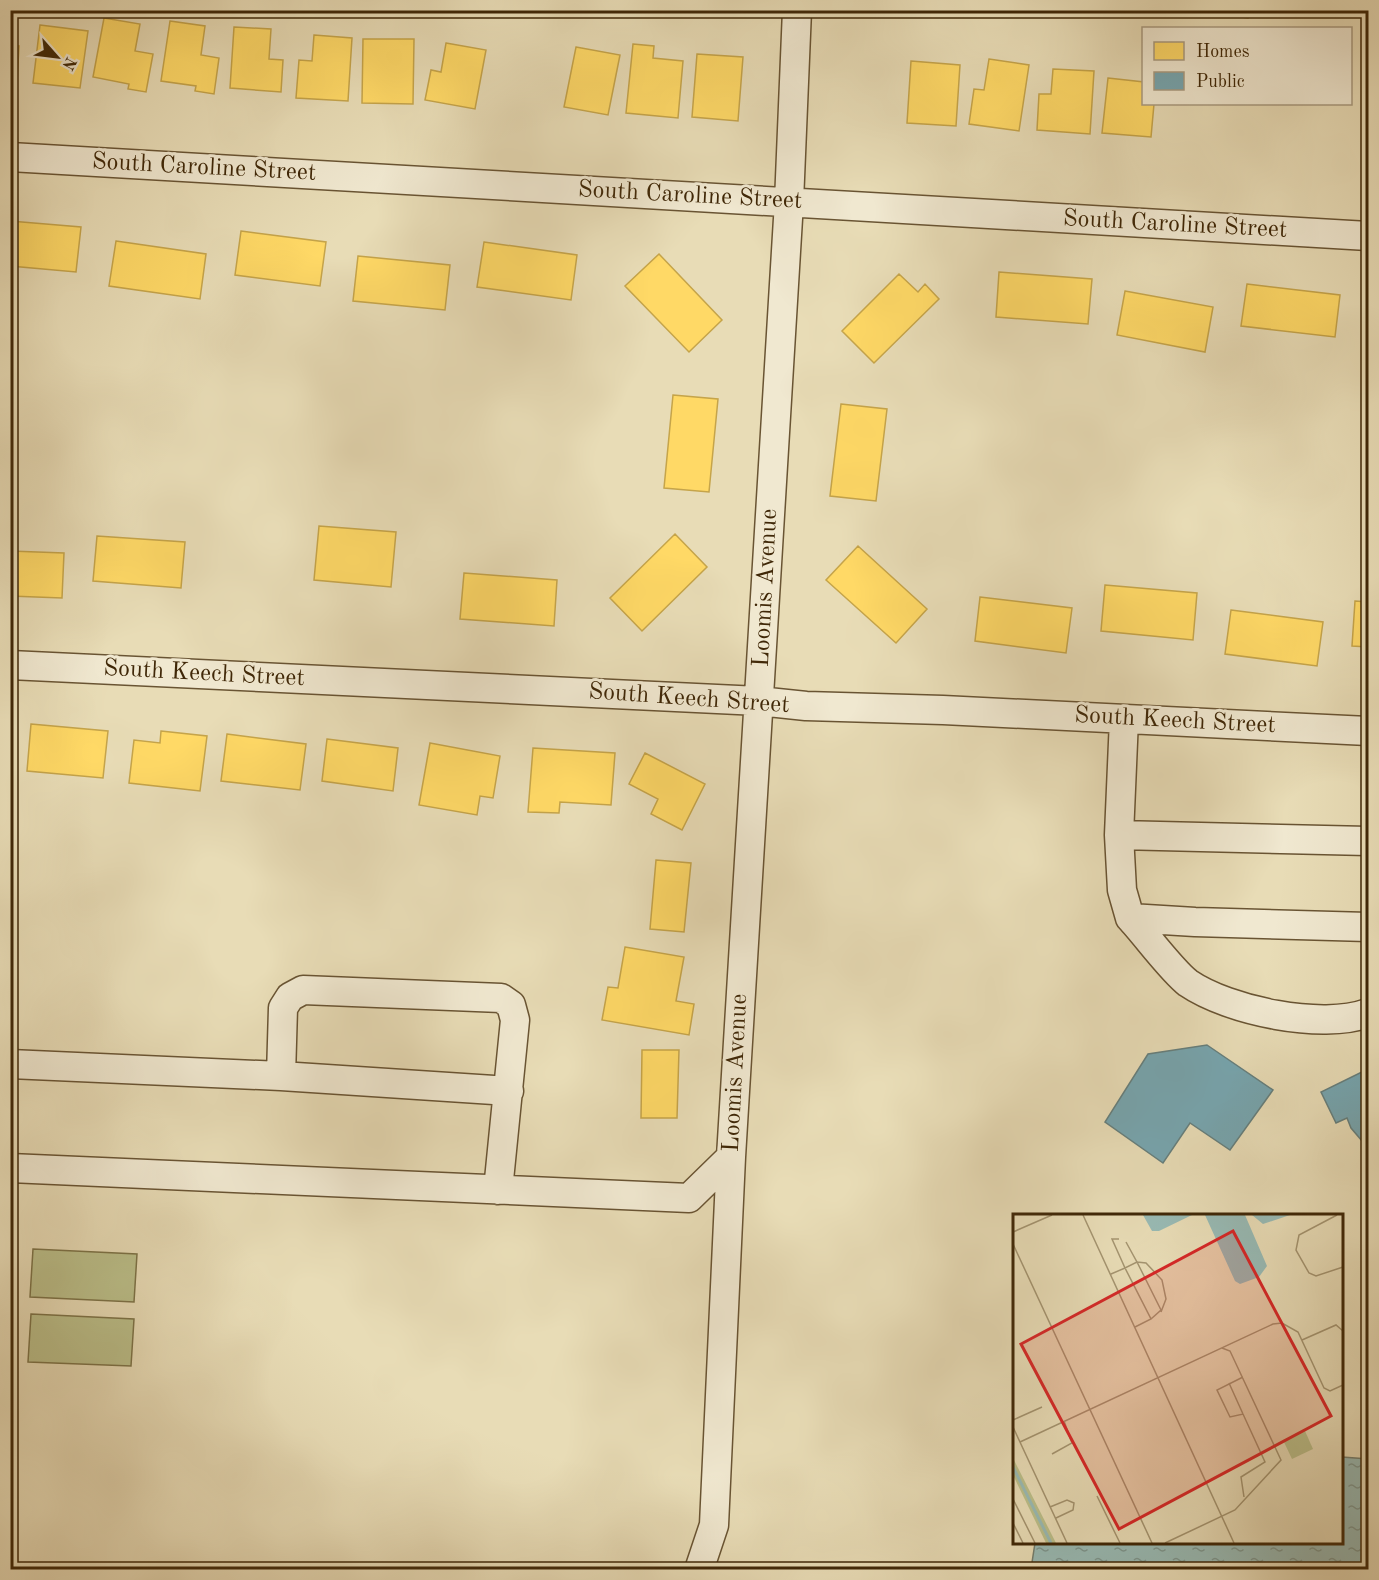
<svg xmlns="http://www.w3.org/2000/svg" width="1379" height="1580" font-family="'Old Standard TT',serif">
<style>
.pitch{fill:#bbbf8a;stroke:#7d7348;stroke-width:1.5}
.water{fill:url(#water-ripples);stroke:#747f6f;stroke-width:1.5}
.homes{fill:#ffd966;stroke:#c5a44a;stroke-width:1.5}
.public{fill:#76a5af;stroke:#667f7d;stroke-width:1.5}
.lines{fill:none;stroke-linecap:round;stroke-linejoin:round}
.minor-casing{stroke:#695433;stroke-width:31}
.minor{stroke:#f0e8d0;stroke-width:28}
.labels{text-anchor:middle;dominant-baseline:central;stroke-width:6;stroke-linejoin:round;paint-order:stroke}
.street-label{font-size:24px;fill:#3f2707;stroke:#f0e8d0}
.inset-river{fill:none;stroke:#98bab4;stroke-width:3}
.inset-road{fill:none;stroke:#a49470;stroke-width:1.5}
.view{fill:#d62828;fill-opacity:0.15;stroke:#d62828;stroke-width:3}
.inset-edge{fill:none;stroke:#3f2707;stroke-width:3}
</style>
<defs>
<pattern id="water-ripples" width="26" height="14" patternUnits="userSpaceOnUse" patternTransform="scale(1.5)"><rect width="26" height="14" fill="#98bab4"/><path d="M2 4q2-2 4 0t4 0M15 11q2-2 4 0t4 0" fill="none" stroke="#7d9790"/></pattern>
</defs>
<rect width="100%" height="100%" fill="#e8dcb6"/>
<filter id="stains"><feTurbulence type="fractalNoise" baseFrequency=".00333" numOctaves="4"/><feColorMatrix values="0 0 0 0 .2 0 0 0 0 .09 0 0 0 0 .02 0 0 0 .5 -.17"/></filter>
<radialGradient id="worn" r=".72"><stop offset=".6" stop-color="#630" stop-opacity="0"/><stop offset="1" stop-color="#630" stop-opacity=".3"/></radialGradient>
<path class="pitch" d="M33,1249L137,1254L134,1302L30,1297Z
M31,1314L134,1319L131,1366L28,1362Z"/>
<path class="water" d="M1342,1457L1368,1459V1569H1031L1035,1543L1342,1542Z"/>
<path class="homes" d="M934,10H998L997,15Z
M1183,10H1249L1248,18Z
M104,18L140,24L135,51L153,54L146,92L128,89L129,84L93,77Z
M170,21L205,26L201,55L219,58L214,94L195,91L196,86L161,81Z
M40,25L88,31L80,88L33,83Z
M234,27L271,29L269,59L283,60L281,92L230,88Z
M314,35L352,38L348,101L296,98L299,60L312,61Z
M363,39H414L413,104L362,103Z
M446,43L486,50L475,109L425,100L431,70L441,72Z
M633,44L654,46L653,58L683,61L678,118L626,113Z
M10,45L19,46L17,82L10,81Z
M576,47L620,55L608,115L564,107Z
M697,54L743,57L738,121L692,117Z
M989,59L1029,65L1019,131L969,124L974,89L984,90Z
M911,61L960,65L956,126L907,123Z
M1053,69L1094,71L1090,134L1037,130L1039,94H1051Z
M1108,78L1144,82V104H1154L1151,137L1102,133Z
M10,221L81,227L76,272L10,266Z
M241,231L326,242L320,286L235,275Z
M116,241L206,254L200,299L109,286Z
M484,242L577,255L571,300L477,287Z
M659,254L722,320L689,352L625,286Z
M358,256L450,265L445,310L353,301Z
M999,272L1092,279L1088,324L996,317Z
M899,274L918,292L925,284L939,299L874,363L842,331Z
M1247,284L1340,295L1335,337L1241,326Z
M1125,291L1213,307L1205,352L1117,335Z
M673,395L718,399L709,492L664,488Z
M841,404L887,409L876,501L830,496Z
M319,526L396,532L391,587L314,580Z
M675,534L707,567L642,631L610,598Z
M97,536L185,542L181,588L93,581Z
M858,546L927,609L896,643L826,580Z
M10,551L64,553L62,598L10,596Z
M464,573L557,580L554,626L460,619Z
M1105,585L1197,593L1193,640L1101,631Z
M980,597L1072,608L1066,653L975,641Z
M1355,601L1368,602V647L1352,646Z
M1231,610L1323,622L1317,666L1225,654Z
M31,724L108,731L103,778L27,771Z
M161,731L207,736L200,791L129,783L134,740L160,743Z
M227,734L306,744L300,790L221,781Z
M327,739L398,748L393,791L322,781Z
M430,743L500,756L493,798L480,796L477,815L419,805Z
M533,748L615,753L611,805L560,802L559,813L528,812Z
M645,753L705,784L682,830L651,814L658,799L629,784Z
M656,860L691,863L684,932L650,929Z
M625,947L684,957L676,1001L694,1004L689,1035L602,1020L608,987L618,988Z
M642,1050H679L677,1118H641Z"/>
<path class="public" d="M1207,1045L1273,1090L1230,1150L1190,1123L1163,1163L1105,1122L1148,1054Z
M1368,1069V1148L1351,1128L1347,1118L1336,1123L1321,1092Z"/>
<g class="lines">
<g class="minor-casing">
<path id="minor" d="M10,157L1368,236
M10,665L759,701L806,706L943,710L1368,731
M1124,719L1119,835L1368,841
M1119,835L1122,890L1130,918L1195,922L1368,927
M1130,918C1145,934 1172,971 1188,983C1229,1011 1322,1030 1368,1013
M10,1064L281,1076L283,1008L290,997L303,990L501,998L511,1005L515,1020L498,1190
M281,1076L509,1091
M10,1168L689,1198L731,1157
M699,1570L714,1525L731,1157L789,202L797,10"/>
</g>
<use href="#minor" class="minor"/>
</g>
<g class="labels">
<g class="street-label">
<text transform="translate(204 168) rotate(3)">South Caroline Street</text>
<text transform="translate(690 196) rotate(3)">South Caroline Street</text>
<text transform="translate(1175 225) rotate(3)">South Caroline Street</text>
<text transform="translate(766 588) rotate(-87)">Loomis Avenue</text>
<text transform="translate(204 674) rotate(3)">South Keech Street</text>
<text transform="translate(689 699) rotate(4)">South Keech Street</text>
<text transform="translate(1175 721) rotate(3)">South Keech Street</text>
<text transform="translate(736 1073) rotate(-87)">Loomis Avenue</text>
</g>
</g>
<g transform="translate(1013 1214)">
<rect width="330" height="330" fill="#e8dcb6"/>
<path d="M0,244L43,329H33L0,261Z" fill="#bbbf8a"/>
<path d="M292,217L300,235L279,245L270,226Z" fill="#bbbf8a"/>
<path d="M130,1H179L146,17H139ZM192,1H232L254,52L246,63L227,70L222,67ZM239,1H277L250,10Z" fill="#98bab4"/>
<path class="inset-river" d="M0,253L38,329"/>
<path class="inset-road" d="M70,1L221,329M324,1L286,21L283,36L296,59L303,62L330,53M0,18L39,1M106,25H99L112,54L124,48L148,96L138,105M113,28L124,48L133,49L149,66L153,85L148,98M0,30L139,329M98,60L112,54L138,105L122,113M289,126L323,111L330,117M230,163L204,176L217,203L230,200L252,248L228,263L231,283M216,169L230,200M0,206L29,193M0,213L54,329M7,228L260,110L269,109L285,118L311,174L317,177L330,171M39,240L59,229L51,207M84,282L107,329M0,285L22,329M37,293L54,286L61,289L60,296L43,304M0,309L10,329M152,329L222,296L268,246L217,137L209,134"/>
<path class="view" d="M220,17L318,202L106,315L8,130Z"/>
<rect width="330" height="330" class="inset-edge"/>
</g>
<rect width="1379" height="1580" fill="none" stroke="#e8dcb6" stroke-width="36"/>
<rect x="12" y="12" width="1355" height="1556" fill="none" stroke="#3f2707" stroke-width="3"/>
<rect x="18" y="18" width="1343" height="1544" fill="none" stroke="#3f2707" stroke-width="1.5"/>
<rect x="1142" y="27" width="210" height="78" fill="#f0e8d0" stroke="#a99b80" stroke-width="1.5"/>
<rect x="1154" y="42" width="30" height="18" fill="#ffd966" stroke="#a99b80" stroke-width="1.5"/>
<text x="1196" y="57" font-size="18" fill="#3f2707">Homes</text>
<rect x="1154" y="72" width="30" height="18" fill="#76a5af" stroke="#a99b80" stroke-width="1.5"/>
<text x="1196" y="87" font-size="18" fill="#3f2707">Public</text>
<g transform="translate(57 57) rotate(118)" stroke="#f0e8d0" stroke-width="4.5" paint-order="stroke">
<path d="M0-4.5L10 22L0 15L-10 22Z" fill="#3f2707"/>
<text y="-9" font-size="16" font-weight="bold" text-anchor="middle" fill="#3f2707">N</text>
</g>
<rect width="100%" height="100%" filter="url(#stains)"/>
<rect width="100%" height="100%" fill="url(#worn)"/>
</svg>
